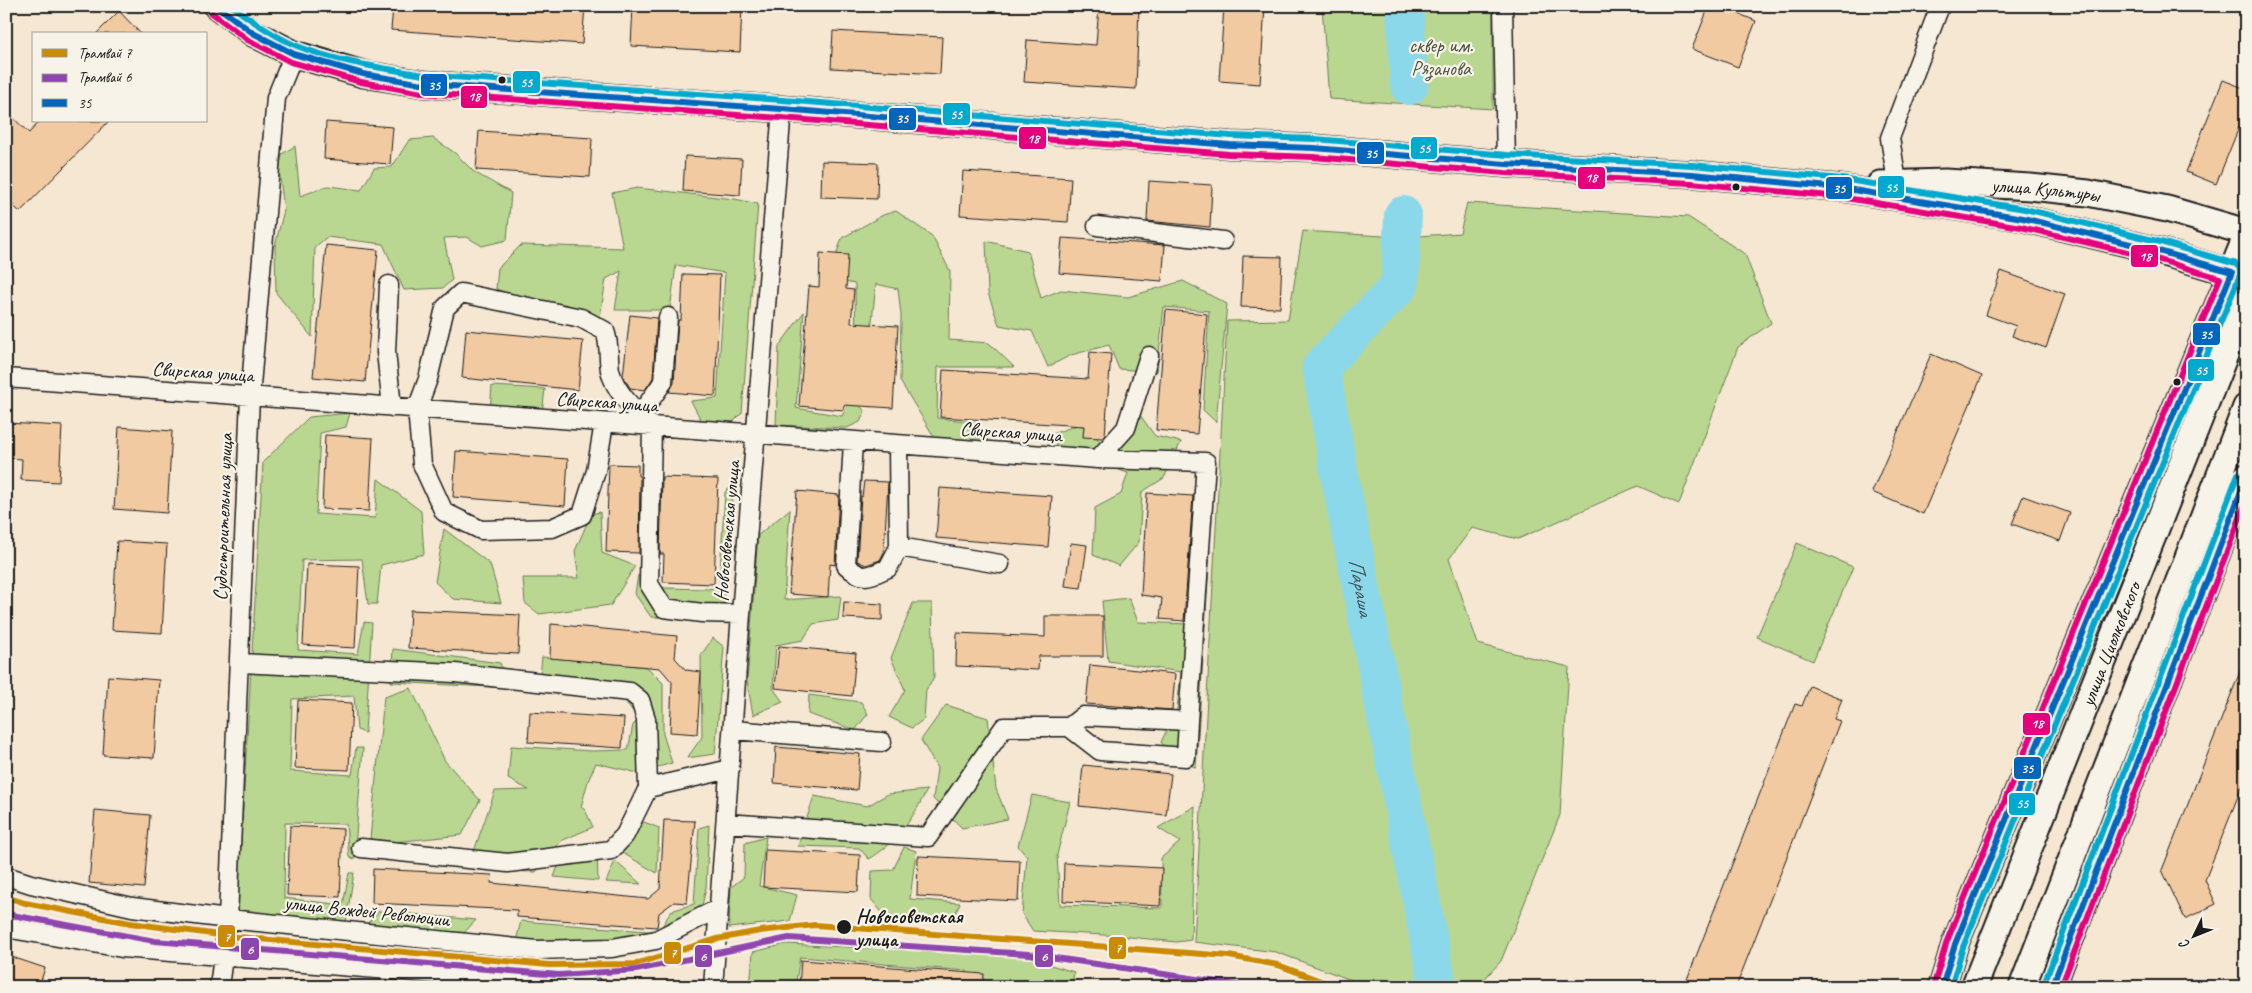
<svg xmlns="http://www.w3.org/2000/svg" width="2252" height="993" font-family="Caveat,sans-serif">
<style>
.green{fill:#b9d790;stroke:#6a7a56}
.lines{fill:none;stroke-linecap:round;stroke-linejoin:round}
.river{stroke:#8cd8eb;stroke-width:38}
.building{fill:#f2caa1;stroke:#1c1c1c}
.street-casing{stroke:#1c1c1c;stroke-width:21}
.secondary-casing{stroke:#1c1c1c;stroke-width:29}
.street{stroke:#f7f3e8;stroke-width:18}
.secondary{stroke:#f7f3e8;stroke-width:25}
.bus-1-casing{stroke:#f7f3e8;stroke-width:10}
.bus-2-casing{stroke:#f7f3e8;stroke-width:10}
.bus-3-casing{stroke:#f7f3e8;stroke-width:10}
.bus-1{stroke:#0065bd;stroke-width:6}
.bus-2{stroke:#e5007d;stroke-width:6}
.bus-3{stroke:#00a9ce;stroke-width:6}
.tram-1-casing{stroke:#f7f3e8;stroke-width:10}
.tram-2-casing{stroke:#f7f3e8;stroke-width:10}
.tram-1{stroke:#cb8a06;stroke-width:6}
.tram-2{stroke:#8e44ad;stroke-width:6}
.bus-dot{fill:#1c1c1c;stroke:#f7f3e8;stroke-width:2}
.labels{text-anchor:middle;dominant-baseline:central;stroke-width:4.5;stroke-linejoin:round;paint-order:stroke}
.park-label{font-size:20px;fill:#4b543f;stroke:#f7f3e8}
.street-label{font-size:20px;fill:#1c1c1c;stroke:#f7f3e8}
.stop-label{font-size:20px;font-weight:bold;fill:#1c1c1c;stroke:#f7f3e8;text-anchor:start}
.water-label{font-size:21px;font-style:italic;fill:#3e545a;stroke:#f7f3e8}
.line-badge{stroke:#f7f3e8;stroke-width:2}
.badge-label{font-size:14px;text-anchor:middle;font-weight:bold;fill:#fff}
</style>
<rect width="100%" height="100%" fill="#f6e7d3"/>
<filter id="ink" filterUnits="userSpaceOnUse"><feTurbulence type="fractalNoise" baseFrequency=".02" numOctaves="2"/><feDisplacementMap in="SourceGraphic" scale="10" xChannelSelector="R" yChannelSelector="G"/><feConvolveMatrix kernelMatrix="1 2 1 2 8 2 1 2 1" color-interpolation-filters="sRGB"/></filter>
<g filter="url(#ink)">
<path class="green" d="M1322,6H1493V109L1329,99Z
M433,138L455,153L474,172L511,193L507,240L482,246L467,237L444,238L452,280L443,288L404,290L383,244L327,237L315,247L312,337L276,293L275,246L284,210L279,170L282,154L295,146L300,196L328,186L361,190L374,168L392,167L409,140Z
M637,188L735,199L758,204L742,413L732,423L701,420L691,401L717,398L725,273L676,265L670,310H615L621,271L606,279L599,324L570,326L551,309L496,289L498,268L521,245L623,248L612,193Z
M1467,203L1688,217L1745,254L1771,323L1738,347L1679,504L1638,486L1518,539L1472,528L1449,559L1478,644L1569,667L1560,815L1501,961L1477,987H1442L1324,368L1402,287L1406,237L1460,233Z
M896,211L932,236L950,271L949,340L989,343L1014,367H938L937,418L976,422L991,445L936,440L900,381L901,315L898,289L876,284L869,348L856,346L855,284L828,279L842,238L883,215Z
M1303,231L1398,237L1396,284L1318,367L1435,987H1370L1276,952L1194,942L1227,321L1288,320Z
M986,241L1028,251L1041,298L1061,290L1128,297L1183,281L1227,304L1216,422L1203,410L1209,311L1164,307L1157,372L1119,369L1109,345L1071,355L1048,367L1032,331L999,325L988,293Z
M804,312L796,408L842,416L849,402L857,403L865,411L860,422L847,428L776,425L779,346Z
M492,386L545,389L542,413L490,410Z
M350,413L346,427L320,433L316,514L375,518L378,479L421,511L424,554L381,565L377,604H368L362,559L302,560L298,650L358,654L364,622L372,623L365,733L357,730L354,696L292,699L290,771L352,775L356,748H363L354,860L349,857L346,824L285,823L284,898L343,905L349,873H354L346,922L237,911L263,462L309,417Z
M1140,415L1155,436L1181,442L1164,478L1142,492L1139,542L1119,566L1093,555L1095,508L1121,494L1128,473L1056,449L1055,433L1080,424L1103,443L1122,444Z
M733,485L723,608L701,618L651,617L635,594L638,575L665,588L708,589L719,587L725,492Z
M790,509L784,600L841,596L838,620L813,624L803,640L776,645L773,688L783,702L753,715L747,681L758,535Z
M600,512L602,553L635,566L611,605L539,614L525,603L523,578H579L575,551L591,514Z
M444,529L490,564L501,603L453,599L435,582Z
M1797,543L1853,567L1813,661L1757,637Z
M1210,550L1196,767L1176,762L1161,742L1177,709L1181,672L1108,661L1102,601L1129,598L1138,622L1189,624L1195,559Z
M913,603H932L934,677L926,690L924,719L912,728L889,717L905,690L891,658Z
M713,638L724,647L715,754L687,758L702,737L701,655Z
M393,649L500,663L510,688L391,682Z
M542,657L647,667L663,683V734L672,763L638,773L596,763L588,781L581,807L585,810L593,827L561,841L536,872L497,871L474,851L495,791L529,790L508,779L511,746L592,751L628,750L633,725L639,719L625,701L540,676Z
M411,688L445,761L480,800L462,835L394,842L370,839L384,697Z
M809,695L861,702L868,714L855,730L808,714Z
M946,705L988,718L996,789L1008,819L962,828L933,799L937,768L921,740Z
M927,790C913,818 897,843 869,859L859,848L798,846L814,796L867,806L888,794Z
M1032,795L1070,802L1057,855L1060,905L1162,908L1161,858L1180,842L1158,828L1195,806L1191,940L1176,942L1121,936L1033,931L1022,914L1027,857L1018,846Z
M644,822L659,828L657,873L619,851Z
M709,825L706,888L697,927L667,944L629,954L516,941L521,921L659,932L671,911L694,904L699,828Z
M766,837L759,886L797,895L790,921L729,928L731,887L744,877L745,843Z
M904,847L916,851L910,899L960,903L953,919L885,916L871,899L872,871L893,870Z
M597,851L598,881L554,877L560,861Z
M615,861L641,884L606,882Z
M379,911L476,920L461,936L365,926Z
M786,944L1021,956L1074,972L1072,987H967V971L800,957L795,987H750L753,952Z"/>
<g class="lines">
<g class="river">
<path d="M1405,6L1409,86"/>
<path id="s1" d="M1403,215L1400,285L1321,367L1341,483L1438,987"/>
</g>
</g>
<path class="building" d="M393,6H585L582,44L391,30Z
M633,6H742L740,52L631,46Z
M1099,6H1139L1136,89L1024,82L1027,40L1096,45Z
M1224,6H1265L1260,84L1219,81Z
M1709,6H1720L1756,21L1738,67L1692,49Z
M119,11L141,34H96Z
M833,31L942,37L940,74L831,68Z
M2223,80L2246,89V110L2216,184L2186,172Z
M6,111L29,133L40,121H109L20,212L6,199Z
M326,122L393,127L390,164L324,159Z
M479,131L592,138L590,177L476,170Z
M685,156L742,159L740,195L683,191Z
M822,161L878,163L877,199L821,197Z
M963,171L1071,178L1068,222L960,215Z
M1149,181L1212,185L1210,227L1147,221Z
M1062,238L1165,245L1162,281L1059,273Z
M326,245L378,250L365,382L313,377Z
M820,253L848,255L846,289L854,290L851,323L898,326L893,408L844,405L843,410L799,406L809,286L819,287Z
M1243,256L1282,257L1280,308L1241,307Z
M2001,271L2065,294L2046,348L2012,336L2016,326L1986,315Z
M683,274L720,275L715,396L669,392L674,383L678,320H681Z
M1166,310L1207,314L1197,434L1156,430Z
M630,315L657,318L653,378L645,390L630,388L623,376Z
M466,330L583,341L578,390L462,378Z
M1090,352L1111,354L1105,435L1103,438L1083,437L1084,426L940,417L943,370L1088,379Z
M1931,354L1982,376L1923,514L1872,492Z
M6,423L62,426L59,482L21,480L22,459L6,458Z
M119,427L172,431L167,513L114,509Z
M325,435L373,438L369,511L322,509Z
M456,451L568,459L565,506L453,497Z
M609,464L638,465V476H640L639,553L606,552Z
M662,477L718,479L714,584L663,582L664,554H660Z
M864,481L888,482L884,552L880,560L866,565L857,561L861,496L862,497Z
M940,488L1052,496L1048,547L936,538Z
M797,491L839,495L835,565L830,564L828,597L789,594Z
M1147,493L1193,496L1184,621L1160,619L1162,598L1141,595Z
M2023,496L2070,513L2060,541L2012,524Z
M117,541L167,544L162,633L112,630Z
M1071,543L1087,545L1081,588L1065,586Z
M307,564L359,566L355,648L303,645Z
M844,602L882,604V620L843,618Z
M410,610L520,615L518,654L408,648Z
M1045,616H1103V656H1039L1038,670L956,666L957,633L1045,637Z
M551,624L677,636L675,658L686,670L701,672L697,734L670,732L672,682L660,668L550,658Z
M779,646L856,653L852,696L775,688Z
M2245,659L2246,776L2205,880L2216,904L2185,919L2162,870Z
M1090,665L1175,674L1172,710L1086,704Z
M108,676L159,680L154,758L103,755Z
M1810,686L1842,699L1834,719L1840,721L1736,987H1684L1795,704L1802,706Z
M298,700L352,703L349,770L295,768Z
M530,712L624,718L622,748L528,742Z
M776,747L860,754L857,790L774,783Z
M1083,765L1171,774L1166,815L1079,806Z
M95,810L150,815L144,888L89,883Z
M664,820L695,821L687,903L674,902L659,913L657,927L517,917V910L372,903L373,869L492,875L491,883L648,899L660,889Z
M290,826L343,829L340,897L287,895Z
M765,850L860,855L858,892L763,887Z
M918,856L1020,861L1018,901L917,896Z
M1064,863L1162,868L1160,906L1063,901Z
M6,955L45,968L39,987H6Z
M801,960L984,974L983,987H799Z"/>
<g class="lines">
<g class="street-casing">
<path id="street" d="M1503,6L1506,164
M1897,182L1890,138L1940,6
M1097,226L1223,241
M389,285L386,352L392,407
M6,378L1098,459L1206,462L1188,721L1083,716L1069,727H1004L928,837L726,823
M640,415L663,382L668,317
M604,423L596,471L582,515L552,528L481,530L444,512L422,464L417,409L428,379L445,308L461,293L581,318L605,331C610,344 608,357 610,370C615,393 636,411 652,427L649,584L664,608L702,613L741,614
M853,442L846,565C863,582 869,576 888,568L899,547L898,445
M1098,459L1126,428L1149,356
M899,547L1000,564
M239,663L455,673L630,692L640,700L646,719L648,788
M1069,727L1100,751L1186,757L1188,721
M733,730L882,742
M361,848L508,863L611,850L625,835L648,788L730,769
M6,876L31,884L132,907L228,919L537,950L612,948L656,940L719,908
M6,926L17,930L122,948L594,987
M219,987L228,919L250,397L276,98L294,54
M713,987L741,614L782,109"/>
</g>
<g class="secondary-casing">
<g id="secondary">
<path d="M217,6L253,33L294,54L363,74L423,84L782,109L1230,145L1314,148L1506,164L1692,174L1841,188L2023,218L2155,250L2246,277"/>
<path id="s2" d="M1880,184L1945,182L2030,187L2088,193L2167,209L2246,232"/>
<path d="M1942,987L1955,944L2246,237"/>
<path id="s3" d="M1974,987L2246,302"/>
<path d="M2022,987L2246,407"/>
<path d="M2052,987L2246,477"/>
</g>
</g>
<use href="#street" class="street"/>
<use href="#secondary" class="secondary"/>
<g class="bus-1-casing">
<path id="bus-1" d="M217,6L253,33L294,54L363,74L423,84L782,109L1230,145L1314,148L1506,164L1692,174L1841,188L2023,218L2155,250L2232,272L1955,944L1942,987
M2052,987L2246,478"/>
</g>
<g class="bus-2-casing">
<path id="bus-2" d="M212,13L248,40L291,62L361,82L422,93L781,118L1229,154L1313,157L1505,173L1691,183L1840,197L2021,227L2153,258L2220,278L1947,941L1934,984
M2061,987L2246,502"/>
</g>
<g class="bus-3-casing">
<path id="bus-3" d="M232,6C252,21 273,36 297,46C337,62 382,68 424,75L783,100L1231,136L1315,139L1507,155L1692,165L1842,179L2025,209L2157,241L2236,264L2240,269V275L1963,947L1951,987
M2044,984L2238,474"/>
</g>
<use href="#bus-1" class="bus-1"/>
<use href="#bus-2" class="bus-2"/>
<use href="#bus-3" class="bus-3"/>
<g class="tram-1-casing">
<path id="tram-1" d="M6,897L25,903L130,923L227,936L549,965L635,964L717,939L760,931L815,925L1229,956L1278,965L1337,987"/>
</g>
<g class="tram-2-casing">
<path id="tram-2" d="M6,914L155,941L559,975L636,970L789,938L1029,954L1251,987"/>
</g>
<use href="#tram-1" class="tram-1"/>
<use href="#tram-2" class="tram-2"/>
</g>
</g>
<g class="bus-dot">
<circle cx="502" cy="80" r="4.5"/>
<circle cx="1736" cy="187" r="4.5"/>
<circle cx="2177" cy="382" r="4.5"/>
<circle cx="844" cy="927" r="8"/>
</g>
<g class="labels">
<g class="park-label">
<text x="1441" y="45">сквер им.<tspan x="1441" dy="23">Рязанова</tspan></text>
</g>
<g class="street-label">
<text stroke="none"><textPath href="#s2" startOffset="166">улица Культуры</textPath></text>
<text transform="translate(203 372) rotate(4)">Свирская улица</text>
<text transform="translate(607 402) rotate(4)">Свирская улица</text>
<text transform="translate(1011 432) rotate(4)">Свирская улица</text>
<text transform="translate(223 517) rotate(-88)">Судостроительная улица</text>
<text transform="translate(727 531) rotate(-85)">Новосоветская улица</text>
<text stroke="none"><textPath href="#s3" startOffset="369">улица Циолковского</textPath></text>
<text transform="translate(367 911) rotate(6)">улица Вождей Революции</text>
</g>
<g class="stop-label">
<text x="856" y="916">Новосоветская<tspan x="856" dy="23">улица</tspan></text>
</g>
<g class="water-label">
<text stroke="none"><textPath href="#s1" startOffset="408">Параша</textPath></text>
</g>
</g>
<g class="line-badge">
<rect x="512" y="70" width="29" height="24" rx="5" fill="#00a9ce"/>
<rect x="420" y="73" width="28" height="24" rx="5" fill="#0065bd"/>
<rect x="460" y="85" width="28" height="24" rx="5" fill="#e5007d"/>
<rect x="942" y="102" width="29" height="24" rx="5" fill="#00a9ce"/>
<rect x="888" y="107" width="29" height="24" rx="5" fill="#0065bd"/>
<rect x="1018" y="126" width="29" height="24" rx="5" fill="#e5007d"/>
<rect x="1410" y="136" width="28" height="24" rx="5" fill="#00a9ce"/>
<rect x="1356" y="141" width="29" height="24" rx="5" fill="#0065bd"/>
<rect x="1577" y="166" width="29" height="24" rx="5" fill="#e5007d"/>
<rect x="1877" y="175" width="28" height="24" rx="5" fill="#00a9ce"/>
<rect x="1825" y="176" width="28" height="24" rx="5" fill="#0065bd"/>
<rect x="2130" y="244" width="29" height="24" rx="5" fill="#e5007d"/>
<rect x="2192" y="322" width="29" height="24" rx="5" fill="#0065bd"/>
<rect x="2187" y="358" width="28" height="24" rx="5" fill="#00a9ce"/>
<rect x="2022" y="712" width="29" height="24" rx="5" fill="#e5007d"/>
<rect x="2013" y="756" width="29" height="24" rx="5" fill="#0065bd"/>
<rect x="2008" y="792" width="28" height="24" rx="5" fill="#00a9ce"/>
<rect x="217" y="924" width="19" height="24" rx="5" fill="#cb8a06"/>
<rect x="1108" y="936" width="19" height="24" rx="5" fill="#cb8a06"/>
<rect x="240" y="937" width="20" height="24" rx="5" fill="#8e44ad"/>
<rect x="663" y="941" width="19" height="24" rx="5" fill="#cb8a06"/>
<rect x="694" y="944" width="19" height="24" rx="5" fill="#8e44ad"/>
<rect x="1034" y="944" width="20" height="24" rx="5" fill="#8e44ad"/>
</g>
<g class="badge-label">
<text x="526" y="87">55</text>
<text x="434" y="90">35</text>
<text x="474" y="101">18</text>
<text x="956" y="119">55</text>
<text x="902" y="123">35</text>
<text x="1033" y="143">18</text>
<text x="1424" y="153">55</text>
<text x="1371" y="158">35</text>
<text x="1591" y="182">18</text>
<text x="1891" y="192">55</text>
<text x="1839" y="193">35</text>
<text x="2145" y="261">18</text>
<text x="2206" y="339">35</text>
<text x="2201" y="375">55</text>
<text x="2037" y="728">18</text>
<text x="2027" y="773">35</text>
<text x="2022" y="808">55</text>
<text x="227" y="941">7</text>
<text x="1118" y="952">7</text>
<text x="250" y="954">6</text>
<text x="673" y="957">7</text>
<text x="703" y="961">6</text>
<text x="1044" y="961">6</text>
</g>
<rect width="2252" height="993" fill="none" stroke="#f7f3e8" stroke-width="25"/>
<rect x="12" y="12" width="2227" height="968" fill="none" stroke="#1c1c1c" stroke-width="2" filter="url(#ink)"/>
<rect x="32" y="32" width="175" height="90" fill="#f7f3e8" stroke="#9f9d96"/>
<rect x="42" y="49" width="25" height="8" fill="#cb8a06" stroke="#9f9d96"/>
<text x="78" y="58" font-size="15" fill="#1c1c1c">Трамвай 7</text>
<rect x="42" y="74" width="25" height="8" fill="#8e44ad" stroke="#9f9d96"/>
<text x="78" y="82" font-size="15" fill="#1c1c1c">Трамвай 6</text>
<rect x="42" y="99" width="25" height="8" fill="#0065bd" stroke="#9f9d96"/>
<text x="78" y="108" font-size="15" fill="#1c1c1c">35</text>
<g transform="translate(2194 936) rotate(227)" stroke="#f7f3e8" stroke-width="4" paint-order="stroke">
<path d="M0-4L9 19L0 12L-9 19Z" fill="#1c1c1c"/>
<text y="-8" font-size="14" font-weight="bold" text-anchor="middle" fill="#1c1c1c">С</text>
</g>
</svg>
